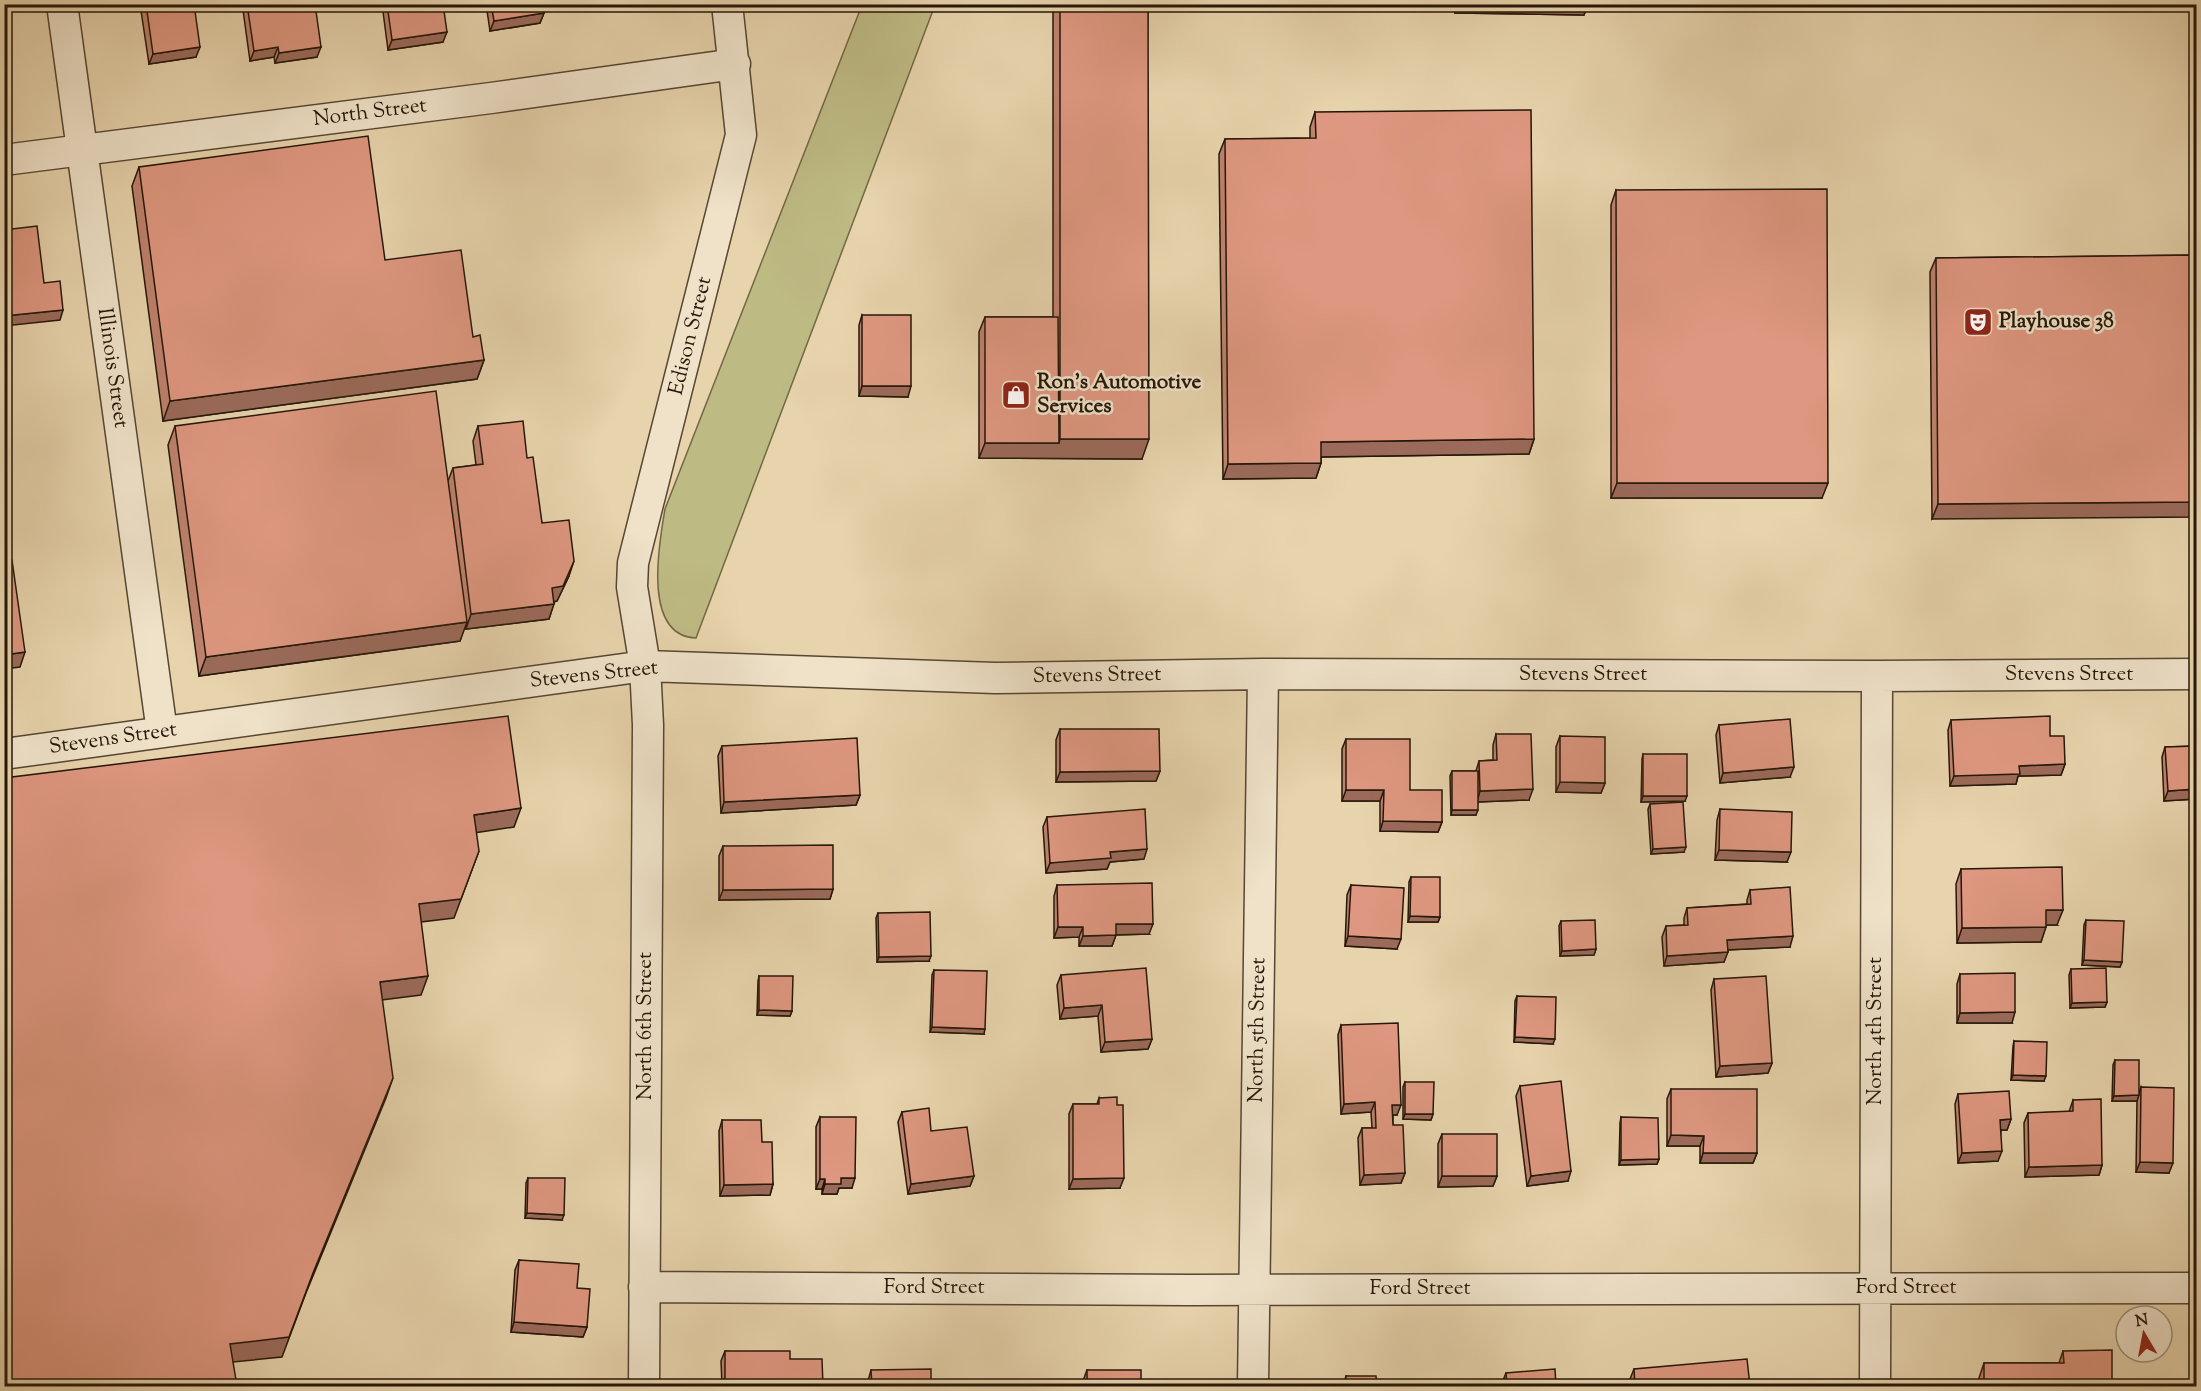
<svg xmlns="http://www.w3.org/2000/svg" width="2201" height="1391" font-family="'Sorts Mill Goudy',serif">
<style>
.green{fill:#beba84;stroke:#726846;stroke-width:1.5}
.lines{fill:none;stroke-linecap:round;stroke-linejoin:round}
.street-casing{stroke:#564632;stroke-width:33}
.street{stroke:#efe2c9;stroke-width:30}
.wall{fill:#bf826e;stroke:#251709;stroke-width:1.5}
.shaded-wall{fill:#9b6a5a;stroke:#251709;stroke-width:1.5}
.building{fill:#de9780;stroke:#251709;stroke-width:1.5}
.labels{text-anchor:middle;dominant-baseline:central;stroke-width:5;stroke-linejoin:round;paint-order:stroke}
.street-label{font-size:21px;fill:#251709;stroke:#efe2c9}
.poi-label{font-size:21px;font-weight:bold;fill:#251709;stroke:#efe2c9;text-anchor:start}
</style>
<rect width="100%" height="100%" fill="#e7d3ac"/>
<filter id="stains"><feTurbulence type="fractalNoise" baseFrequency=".00333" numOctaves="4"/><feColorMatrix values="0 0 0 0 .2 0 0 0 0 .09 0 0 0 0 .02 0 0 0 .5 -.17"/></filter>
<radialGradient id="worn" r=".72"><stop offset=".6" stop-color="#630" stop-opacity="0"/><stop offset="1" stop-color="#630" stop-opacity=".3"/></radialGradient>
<path class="green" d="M862,5H935L696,638C642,636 659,544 665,509Z"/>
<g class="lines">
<g class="street-casing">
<path id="street" d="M62,4L162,732
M4,160L491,98L735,64
M4,754L645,666L995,678L1263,674L1877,676L2196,674
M644,1287L1189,1290L2196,1288
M644,1386L648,725L645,666L632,587L633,563L741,135L727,4
M1253,1386L1263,674
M1875,1386L1877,676"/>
</g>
<use href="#street" class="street"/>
</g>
<path class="wall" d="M140,4H194L196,57L149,64Z
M245,4H315L317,57L275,63L274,57L250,61L243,10Z
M382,4H443V42L388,50Z
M486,4H543L544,13L540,23L490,31Z
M1053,4H1148L1142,459L979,458V332L985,317H1053Z
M1455,4H1588L1584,15L1455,13Z
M1315,112L1534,439L1529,454L1321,457V463L1316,478L1223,479L1219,154L1225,139L1310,138V127Z
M139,167L385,260L473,337L484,360L477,379L163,421L132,186Z
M1616,190L1822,498H1611V205Z
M2196,255L1932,519L1930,272L1936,258Z
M862,315L908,397L859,396V325Z
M175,426L448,481L453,468L476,465L473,441L478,426L527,458L542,523L569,576L557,601L554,602L549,619L466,629L465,626L460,641L199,676L168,445Z
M1951,720L2050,736L2065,764L2061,775L2018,776L2016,784L1950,786L1948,730Z
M1719,725L1790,777L1720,783L1716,735Z
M1060,729L1160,771L1156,781L1056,782V740Z
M1496,734L1529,800L1478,802L1476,815H1451L1450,776L1452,771H1476L1479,761L1493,760V745Z
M1560,736L1605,783L1601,793L1556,792V747Z
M1346,739L1410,790L1442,822L1438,832L1380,831V801H1342V749Z
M722,746L860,795L856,805L721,813L718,756Z
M2196,746V799L2164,801L2162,757L2165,747Z
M1643,754L1685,801L1641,802L1642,759Z
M1650,804L1684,852L1651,854L1648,809Z
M1720,809L1787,862L1715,860L1717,820Z
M1047,817L1144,859L1110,862L1107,869L1046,873L1043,827Z
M723,846L833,889L830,899L719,900V856Z
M1961,869L2057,925H2046L2041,942L1957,943L1956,884Z
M1411,877L1440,917L1438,922H1408L1409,882Z
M1057,885L1149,934L1116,935L1112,946H1079V937L1054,938V896Z
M1351,885L1397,949L1345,946L1347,895Z
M1750,890L1790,947L1728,950L1724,962L1664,966L1662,937L1666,926L1684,925V918L1687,908L1747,904V900Z
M878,913L929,961L877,962L876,918Z
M2086,920L2122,962L2120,967L2082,965L2084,925Z
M1561,921L1596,949L1594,955L1560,956L1559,926Z
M2071,969L2107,1002L2105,1007L2070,1008L2069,975Z
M934,970L984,1034L930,1032L932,975Z
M1960,974L2012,1023H1957V984Z
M1061,975L1152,1039L1148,1049L1101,1052L1098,1016L1060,1019L1057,985Z
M759,976L792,1011L790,1016L757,1015L758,981Z
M1714,979L1772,1063L1768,1073L1716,1077L1711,990Z
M1517,996L1553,1044L1514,1042L1515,1001Z
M1341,1025L1397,1115H1393V1125L1405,1173L1401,1183L1360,1185L1358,1138L1362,1128H1372L1371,1112L1341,1114L1338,1035Z
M2014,1041L2044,1081L2011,1080L2013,1046Z
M2115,1060L2139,1093L2141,1087L2169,1173L2136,1172L2137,1100V1101H2112L2113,1065Z
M1405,1082L1433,1114L1431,1120L1403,1119V1087Z
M1520,1086L1568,1181L1527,1186L1516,1096Z
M1671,1089L1757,1153L1753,1163H1700V1146H1667V1099Z
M1958,1094L2011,1119L2007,1130H2001L1998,1161L1958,1163L1955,1104Z
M1099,1098L1120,1188L1069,1189V1114L1073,1104H1097Z
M2073,1100L2102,1165L2099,1175L2025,1177L2024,1123L2028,1113L2069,1112Z
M902,1112L931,1131L974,1176L970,1186L908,1194L898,1122Z
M820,1117L852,1188H839L837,1194H822V1189H816V1127Z
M1621,1117L1659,1159L1657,1164L1619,1165L1620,1123Z
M722,1120L762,1142L773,1184L770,1195L720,1196L719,1131Z
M1442,1134L1497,1176L1493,1186L1438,1187V1144Z
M528,1178L562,1220L525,1218L526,1183Z
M519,1260L577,1288L587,1327L583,1337L511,1332L515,1270Z
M725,1351L790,1359L823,1386H722L721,1361Z
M2063,1351L2112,1386H1979V1378L1984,1363H2059Z
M1634,1369L1750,1386H1631L1630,1379Z
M871,1370L931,1386H868V1381Z
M1087,1370L1141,1386H1083V1381Z
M1506,1373L1556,1386H1502V1383Z
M1346,1376L1377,1386H1343Z"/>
<path class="shaded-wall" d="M1458,4H1588L1584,15L1455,13Z
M544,13L540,23L490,31L494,21Z
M447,32L443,42L388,50L392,40Z
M200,47L196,57L149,64L153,54Z
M278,47L274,57L250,61L254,51Z
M321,47L317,57L275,63L279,53Z
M63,310L60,320L4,326V316Z
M484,360L477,379L163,421L170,401Z
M862,386H911L908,397L859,396Z
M1060,439H1149L1142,459L979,458L985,443H1059Z
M1534,439L1529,454L1316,457L1321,442Z
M1321,463L1316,478L1223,479L1228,464Z
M1617,483H1828L1822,498H1611Z
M2196,502V517L1932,519L1938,504Z
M574,561L569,576L557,601L547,603L552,588Z
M554,604L549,619L466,629L471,614Z
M467,622L460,641L199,676L206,657Z
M25,652L20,667L4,669V655Z
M2065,764L2061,775L2018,776L2016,784L1950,786L1954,776L2019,766Z
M1794,767L1790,777L1720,783L1723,773Z
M1160,771L1156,781L1056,782L1060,772Z
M1560,782L1605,783L1601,793L1556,792Z
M1533,789L1529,800L1477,802L1480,791Z
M2196,789V799L2164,801L2168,791Z
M1346,790H1384L1380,801H1342Z
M860,795L856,805L721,813L724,802Z
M1643,796H1687L1685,801L1641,802Z
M521,808L514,827L467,834L474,815Z
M1452,810H1478L1476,815H1451Z
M1383,821L1442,822L1438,832L1380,831Z
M1686,847L1684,852L1651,854L1653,849Z
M1147,849L1144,859L1110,862L1107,869L1046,873L1050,863L1110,852Z
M1719,850L1791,852L1787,862L1715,860Z
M479,851L454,918L412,923L419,904Z
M833,889L830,899L719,900L723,890Z
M2046,910H2063L2057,925H2040Z
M1410,916L1440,917L1438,922H1408Z
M1116,924H1153L1149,934L1112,935Z
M1058,927H1083L1079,937L1054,938Z
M2046,927L2041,942L1957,943L1962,928Z
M1116,935L1112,946H1079L1083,936Z
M1348,936L1401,939L1397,949L1345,946Z
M1793,936L1790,947L1724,950L1727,940Z
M1596,949L1594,955L1560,956L1562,951Z
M1728,952L1724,962L1664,966L1667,956Z
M931,956L929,961L877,962L879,957Z
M2084,960L2122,962L2120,967L2082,965Z
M428,976L421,995L373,1001L380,982Z
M2107,1002L2105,1007L2070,1008L2072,1003Z
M1102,1005L1098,1016L1060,1019L1064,1008Z
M759,1010L792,1011L790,1016L757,1015Z
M2015,1012L2012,1023H1957L1960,1013Z
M932,1027L985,1029L984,1034L930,1032Z
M1515,1037L1555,1039L1553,1044L1514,1042Z
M1152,1039L1148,1049L1101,1052L1105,1042Z
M1772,1063L1768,1073L1716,1077L1720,1066Z
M2013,1075L2046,1076L2044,1081L2011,1080Z
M393,1078L386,1098L306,1293L282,1357L223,1363L230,1344L313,1273Z
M2139,1095L2137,1101H2112L2114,1096Z
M1375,1102L1371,1112L1341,1114L1344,1104Z
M1392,1105H1401L1397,1115H1389Z
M1405,1114H1433L1431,1120L1403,1119Z
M2011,1119L2007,1130H1996L2000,1120Z
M1671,1135L1704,1136L1700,1146H1667Z
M2002,1151L1998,1161L1958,1163L1962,1153Z
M1703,1153H1757L1753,1163H1700Z
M1659,1159L1657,1164L1619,1165L1621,1160Z
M2140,1162L2173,1163L2169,1173L2136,1172Z
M2102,1165L2099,1175L2025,1177L2029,1167Z
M1571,1171L1568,1181L1527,1186L1531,1176Z
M1405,1173L1401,1183L1360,1185L1364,1175Z
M974,1176L970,1186L908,1194L911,1184Z
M1442,1176H1497L1493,1186L1438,1187Z
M841,1178H855L852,1188H839L837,1194H822L825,1184Z
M1124,1178L1120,1188L1069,1189L1073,1179Z
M820,1179H825L822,1189H816Z
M773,1184L770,1195L720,1196L724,1185Z
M527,1213L564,1215L562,1220L525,1218Z
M514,1322L587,1327L583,1337L511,1332Z"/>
<path class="building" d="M146,4H194L200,47L153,54Z
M247,4H315L321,47L279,53L278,47L254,51Z
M387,4H443L447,32L392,40Z
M491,4H543L544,13L494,21Z
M1060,4H1148L1149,439H1060Z
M1531,110L1534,439L1321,442V463L1228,464L1225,139L1316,138L1315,112Z
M368,136L385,260L461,250L473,337L480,335L484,360L170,401L139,167Z
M1827,189L1828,483H1617L1616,190Z
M37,226L44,283L60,281L63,310L4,316V230Z
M2196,255V502L1938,504L1936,258Z
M862,315H911V386H862Z
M985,317H1058L1059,443H985Z
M436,391L467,622L206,657L175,426Z
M523,421L527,458L533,457L542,523L569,520L574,561L563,586L552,588L554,604L471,614L453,468L483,464L478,426Z
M12,560L25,652L4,655V561Z
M508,716L521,808L474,815L479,851L461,899L419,904L428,976L380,982L393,1078L313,1273L289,1337L230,1344L237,1386H4V778Z
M2050,716V736H2064L2065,764L2019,766L2020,774L1954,776L1951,720Z
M1790,719L1794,767L1723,773L1719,725Z
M1060,729H1159L1160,771L1060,772Z
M1496,734H1531L1533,789L1480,791L1479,761L1497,760Z
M1560,736L1605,737V783L1560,782Z
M857,738L860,795L724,802L722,746Z
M1346,739H1410V790H1442V822L1383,821L1384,790H1346Z
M2196,746V789L2168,791L2165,747Z
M1643,754H1687V796H1643Z
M1452,771H1478V810H1452Z
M1683,802L1686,847L1653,849L1650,804Z
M1145,809L1147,849L1110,852L1111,858L1050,863L1047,817Z
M1720,809L1792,812L1791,852L1719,850Z
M833,845V889L723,890V846Z
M2062,867L2063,910H2046V927L1962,928L1961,869Z
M1411,877H1440V917L1410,916Z
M1152,883L1153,924H1116V935L1083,936V927H1058L1057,885Z
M1351,885L1404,888L1401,939L1348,936Z
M1790,887L1793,936L1727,940L1728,952L1667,956L1666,926L1688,925L1687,908L1751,904L1750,890Z
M930,912L931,956L879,957L878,913Z
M1595,920L1596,949L1562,951L1561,921Z
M2086,920L2124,921L2122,962L2084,960Z
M1146,968L1152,1039L1105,1042L1102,1005L1064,1008L1061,975Z
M2106,968L2107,1002L2072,1003L2071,969Z
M934,970L987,971L985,1029L932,1027Z
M2015,973V1012L1960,1013V974Z
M759,976H793L792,1011L759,1010Z
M1766,976L1772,1063L1720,1066L1714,979Z
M1517,996L1556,997L1555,1039L1515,1037Z
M1398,1023L1401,1105H1392L1393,1125H1403L1405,1173L1364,1175L1362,1128H1376L1375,1102L1344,1104L1341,1025Z
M2014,1041L2047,1042L2046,1076L2013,1075Z
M2115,1060H2139V1095L2114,1096Z
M1561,1081L1571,1171L1531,1176L1520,1086Z
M1405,1082H1434L1433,1114H1405Z
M2141,1087L2174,1088L2173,1163L2140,1162Z
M1671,1089H1757V1153H1703L1704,1136L1671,1135Z
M2009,1091L2011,1119L2000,1120L2002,1151L1962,1153L1958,1094Z
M1117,1097V1105H1123L1124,1178L1073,1179V1104H1099V1098Z
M2101,1099L2102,1165L2029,1167L2028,1113L2073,1111V1100Z
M929,1108L931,1131L967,1127L974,1176L911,1184L902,1112Z
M820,1117H856L855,1178H841V1184H825V1179H820Z
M1621,1117L1658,1118L1659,1159L1621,1160Z
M722,1120H761L762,1142H772L773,1184L724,1185Z
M1442,1134H1497V1176H1442Z
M528,1178H565L564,1215L527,1213Z
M519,1260L579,1264L577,1288L590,1289L587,1327L514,1322Z
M2112,1350V1386H1984V1363H2064L2063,1351Z
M725,1351H790V1359H822L823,1386H725Z
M1747,1359L1750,1386H1635L1634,1369Z
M931,1369V1386H872L871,1370Z
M1555,1369L1556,1386H1507L1506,1373Z
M1087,1370H1141V1386H1087Z
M1346,1376H1376L1377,1386H1346Z"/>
<defs>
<g id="theatre-square" transform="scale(1.5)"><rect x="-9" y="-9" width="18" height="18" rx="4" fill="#8f2418" stroke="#efe2c9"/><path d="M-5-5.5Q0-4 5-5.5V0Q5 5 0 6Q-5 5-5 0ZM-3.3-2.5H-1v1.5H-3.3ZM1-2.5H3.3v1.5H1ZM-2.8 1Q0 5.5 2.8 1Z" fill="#fff"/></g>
<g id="shop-square" transform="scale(1.5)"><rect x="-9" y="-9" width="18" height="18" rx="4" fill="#8f2418" stroke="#efe2c9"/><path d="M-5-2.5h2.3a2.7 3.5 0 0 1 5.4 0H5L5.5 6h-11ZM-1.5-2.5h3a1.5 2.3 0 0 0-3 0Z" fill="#fff"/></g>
</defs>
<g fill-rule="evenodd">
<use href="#theatre-square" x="1978" y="322"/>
<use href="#shop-square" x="1016" y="395"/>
</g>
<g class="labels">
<g class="street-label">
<text transform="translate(370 113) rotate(-7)">North Street</text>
<text transform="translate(691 336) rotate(-76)">Edison Street</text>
<text transform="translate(112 368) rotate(82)">Illinois Street</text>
<text transform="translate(594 675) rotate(-6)">Stevens Street</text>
<text x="1583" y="675">Stevens Street</text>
<text x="2069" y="675">Stevens Street</text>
<text transform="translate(1097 676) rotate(-1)">Stevens Street</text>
<text transform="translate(113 739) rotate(-8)">Stevens Street</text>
<text transform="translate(646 1026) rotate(-90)">North 6th Street</text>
<text transform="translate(1258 1030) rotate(-89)">North 5th Street</text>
<text transform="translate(1876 1031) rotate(-90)">North 4th Street</text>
<text x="934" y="1288">Ford Street</text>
<text x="1906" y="1288">Ford Street</text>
<text x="1420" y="1289">Ford Street</text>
</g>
<g class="poi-label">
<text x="1999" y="322">Playhouse 38</text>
<text x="1037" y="383">Ron's Automotive<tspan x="1037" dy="24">Services</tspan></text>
</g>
</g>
<rect width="2201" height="1391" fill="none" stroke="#e7d3ac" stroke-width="24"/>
<rect x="6" y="6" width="2189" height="1379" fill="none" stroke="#251709" stroke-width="3"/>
<rect x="12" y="12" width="2177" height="1367" fill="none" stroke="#251709" stroke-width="1.5"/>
<g transform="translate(2144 1334) rotate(350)"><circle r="28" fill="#efe2c9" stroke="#9e917c" stroke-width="1.5"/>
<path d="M0-4.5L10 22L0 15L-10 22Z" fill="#8f2418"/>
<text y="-9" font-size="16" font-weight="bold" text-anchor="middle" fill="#251709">N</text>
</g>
<rect width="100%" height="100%" filter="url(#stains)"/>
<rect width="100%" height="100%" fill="url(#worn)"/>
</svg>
